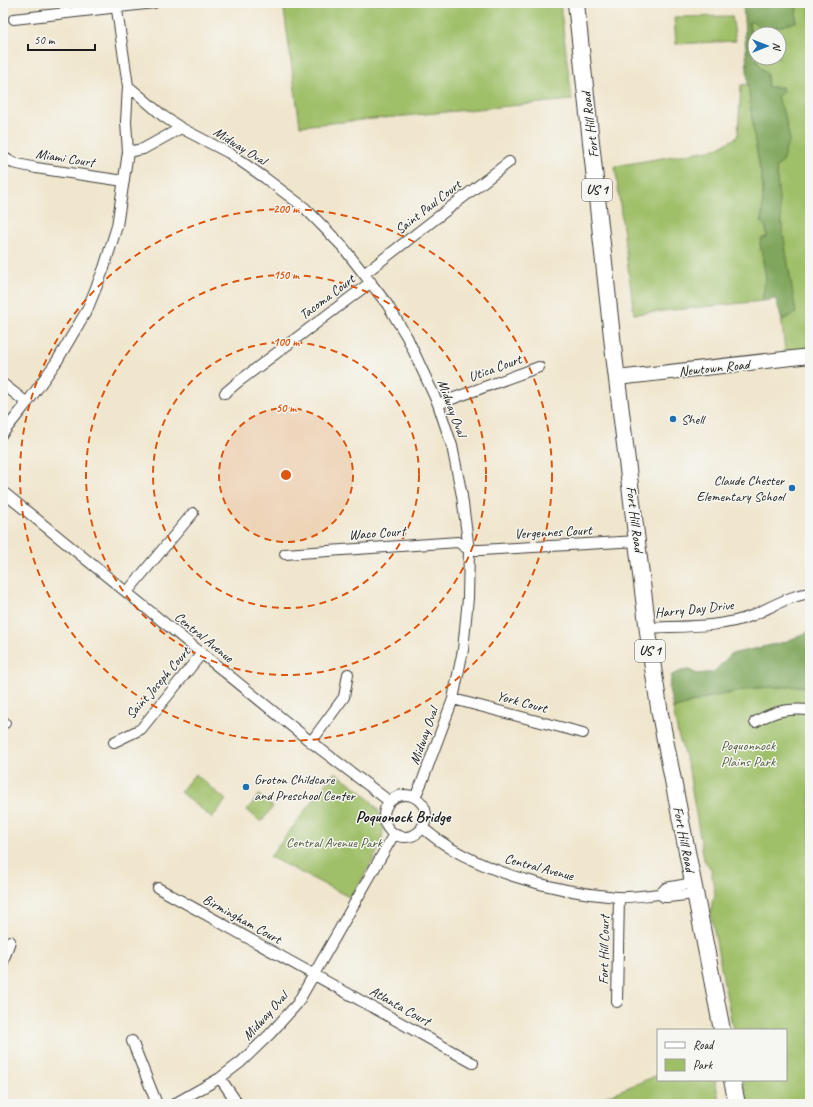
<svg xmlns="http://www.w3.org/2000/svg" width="813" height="1107" font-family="Caveat,sans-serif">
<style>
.green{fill:#9fbf67;stroke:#5e6e42}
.forest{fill:#7fa65c;stroke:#4e613c}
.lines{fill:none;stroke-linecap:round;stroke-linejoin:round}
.minor-casing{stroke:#3c3a37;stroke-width:12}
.secondary-casing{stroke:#3c3a37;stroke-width:16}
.primary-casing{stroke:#3c3a37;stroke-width:18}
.minor{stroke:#fff;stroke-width:10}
.secondary{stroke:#fff;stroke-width:14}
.primary{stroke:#fff;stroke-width:16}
.ring{fill:none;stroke:#de560d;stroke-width:2;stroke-dasharray:7 5}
.poi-dot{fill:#1f6fb2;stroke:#f6f6f2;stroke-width:1.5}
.labels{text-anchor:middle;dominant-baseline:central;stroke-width:3;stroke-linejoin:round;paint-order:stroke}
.shield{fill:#f6f6f2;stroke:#5d5d5c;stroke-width:1}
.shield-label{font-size:13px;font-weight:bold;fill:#1c1c1c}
.street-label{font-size:14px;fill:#1c1c1c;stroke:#f6f6f2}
.poi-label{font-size:14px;fill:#1c1c1c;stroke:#f6f6f2;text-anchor:start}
.park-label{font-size:14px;fill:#505d3a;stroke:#f6f6f2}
.quarter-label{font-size:16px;font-weight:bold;fill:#1c1c1c;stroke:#f6f6f2}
.centre{fill:#de560d;stroke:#f6f6f2;stroke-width:2}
.ring-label{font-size:12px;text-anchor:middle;font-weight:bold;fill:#de560d;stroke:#f6f6f2;stroke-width:3;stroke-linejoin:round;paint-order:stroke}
</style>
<rect width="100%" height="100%" fill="#f6f6f2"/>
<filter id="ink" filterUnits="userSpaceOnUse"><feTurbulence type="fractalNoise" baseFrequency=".025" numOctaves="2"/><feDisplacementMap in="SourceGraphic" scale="8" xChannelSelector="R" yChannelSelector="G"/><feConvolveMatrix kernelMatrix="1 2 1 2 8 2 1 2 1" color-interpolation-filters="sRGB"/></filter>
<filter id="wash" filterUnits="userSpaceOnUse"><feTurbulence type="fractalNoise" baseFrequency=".012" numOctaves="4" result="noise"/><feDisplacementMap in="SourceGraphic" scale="16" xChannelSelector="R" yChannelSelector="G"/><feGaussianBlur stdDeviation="0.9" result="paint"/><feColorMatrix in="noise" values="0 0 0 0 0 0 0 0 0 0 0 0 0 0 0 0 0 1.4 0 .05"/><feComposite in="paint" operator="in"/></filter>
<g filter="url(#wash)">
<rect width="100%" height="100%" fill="#f0e6cd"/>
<path class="green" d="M283,3H560L572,100L300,126Z
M797,3H810V356L785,353L782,351H785L756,88L767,74L760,66L756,58H779V34H755V55L752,48L749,21L796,22Z
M732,16L736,41L676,44L674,17Z
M748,84L754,135L763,186L762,223L766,227L767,238L764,237L760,243L766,278L762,301L634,314L615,166L715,149L736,138L738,134L741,85Z
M810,686V1101L799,1104H747L742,1080H786V1030H733L711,915L712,902L715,895L711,869L704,860L692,791L689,770L678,734L673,709L706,698L754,688Z
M335,772C348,782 365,792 375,806C382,814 385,828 382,838C379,854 360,882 351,898L270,857Z
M195,774L226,800L212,818L180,792Z
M259,795L273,807L261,822L247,810Z
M658,1075V1080H715L720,1104H587Z"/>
<path class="forest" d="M743,3H797L796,22L763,31L754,22H749L752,48L755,58H756L760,66L767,74L768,87H782L783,92L777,96L785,116L790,141L786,148L782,163L776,167L781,220L796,313L782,320L776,299L762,301L766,278L760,243L762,238L767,237L766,227L762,223L763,186L754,135L748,84Z
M810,631V686L754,688L706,698L673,709L669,688L672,675L684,670H689L697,674L714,672L731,654L785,642Z"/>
</g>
<g filter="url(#ink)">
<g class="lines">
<g class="minor-casing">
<path id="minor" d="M14,19L154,3
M128,86L140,96L163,116L181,128L229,153L265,178L305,208L343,247L387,304L407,337L438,404L452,446L462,496L469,550L468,598L463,650L453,699L422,782L415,797
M128,152L143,149L181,128
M3,157L13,163L36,168L124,181
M364,274L509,162
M3,384L27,403
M225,393L238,382L371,282
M438,404L539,367
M3,433L27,403L57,361L87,310L104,268L117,226L128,152L126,122L128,86L116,3
M3,492L311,742L389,801
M285,554L458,542L469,550H481L638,541
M127,592L193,513
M647,628C679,626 722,628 751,616C770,608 788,596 810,593
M453,699L583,733
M3,721L5,723
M755,722C774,711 787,708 810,710
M114,742L141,729L202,653
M311,742L344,697L348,674
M384 816a21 21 0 1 1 42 0a21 21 0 1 1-42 0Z
M422,827C469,870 555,892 617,897C631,898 646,895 660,894L664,897H668L695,894
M158,888L473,1063
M660,894L666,888L693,883
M3,962L10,941
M617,1002L619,897
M132,1041L157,1104
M220,1078L238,1104
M174,1104L220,1078L241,1062L270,1034L297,1004L394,834"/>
</g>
<g class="secondary-casing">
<path id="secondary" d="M617,378L810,356"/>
</g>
<g class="primary-casing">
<path id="primary" d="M576,3L614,355L650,648L660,714L722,1030
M732,1080L737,1104"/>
</g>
<use href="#minor" class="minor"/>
<use href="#secondary" class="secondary"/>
<use href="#primary" class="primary"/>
</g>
</g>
<circle cx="286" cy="475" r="67" fill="#de560d" fill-opacity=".12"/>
<g class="ring">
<circle cx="286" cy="475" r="67"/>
<circle cx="286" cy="475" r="133"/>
<circle cx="286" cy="475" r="200"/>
<circle cx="286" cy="475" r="266"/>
</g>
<g class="poi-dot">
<circle cx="673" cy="419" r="4"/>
<circle cx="792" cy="488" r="4"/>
<circle cx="246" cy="787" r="4"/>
</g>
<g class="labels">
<g class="shield">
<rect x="582" y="179" width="30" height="22" rx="3"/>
<rect x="635" y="640" width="30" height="22" rx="3"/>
</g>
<g class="shield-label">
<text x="597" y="190">US 1</text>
<text x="650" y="651">US 1</text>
</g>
<g class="street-label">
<text transform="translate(590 125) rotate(-97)">Fort Hill Road</text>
<text transform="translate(240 146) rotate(32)">Midway Oval</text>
<text transform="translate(65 158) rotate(9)">Miami Court</text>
<text transform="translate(428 207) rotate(-38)">Saint Paul Court</text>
<text transform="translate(327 297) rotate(-37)">Tacoma Court</text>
<text transform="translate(495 368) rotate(-20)">Utica Court</text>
<text transform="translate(714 368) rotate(-6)">Newtown Road</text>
<text transform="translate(452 408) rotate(70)">Midway Oval</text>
<text transform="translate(635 519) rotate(83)">Fort Hill Road</text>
<text transform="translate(553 532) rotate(-3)">Vergennes Court</text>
<text transform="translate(377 533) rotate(-4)">Waco Court</text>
<text transform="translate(694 609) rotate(-6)">Harry Day Drive</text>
<text transform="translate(204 637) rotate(39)">Central Avenue</text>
<text transform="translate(158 683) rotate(-49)">Saint Joseph Court</text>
<text transform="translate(522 702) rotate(15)">York Court</text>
<text transform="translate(424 736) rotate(-70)">Midway Oval</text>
<text transform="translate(684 839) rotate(79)">Fort Hill Road</text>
<text transform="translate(539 867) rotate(15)">Central Avenue</text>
<text transform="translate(242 919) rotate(29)">Birmingham Court</text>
<text transform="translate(604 950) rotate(-89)">Fort Hill Court</text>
<text transform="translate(400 1006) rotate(29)">Atlanta Court</text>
<text transform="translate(265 1016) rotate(-48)">Midway Oval</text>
</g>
<g class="poi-label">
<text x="681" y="419">Shell</text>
<text x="784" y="480" text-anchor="end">Claude Chester<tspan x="784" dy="16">Elementary School</tspan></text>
<text x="254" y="779">Groton Childcare<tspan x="254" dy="16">and Preschool Center</tspan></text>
</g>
<g class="park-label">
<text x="748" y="745">Poquonnock<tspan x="748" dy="16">Plains Park</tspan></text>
<text x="334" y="842">Central Avenue Park</text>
</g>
<g class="quarter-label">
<text x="403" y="817">Poquonock Bridge</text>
</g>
</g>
<circle cx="286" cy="475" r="6" class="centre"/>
<g class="ring-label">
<text x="286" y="213">200 m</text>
<text x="286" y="279">150 m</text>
<text x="286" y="346">100 m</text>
<text x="286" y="412">50 m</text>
</g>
<rect width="813" height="1107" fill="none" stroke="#f6f6f2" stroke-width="16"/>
<rect x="657" y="1029" width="130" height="52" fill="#f6f6f2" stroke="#9f9f9c"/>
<rect x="665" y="1042" width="20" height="6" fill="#ffffff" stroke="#9f9f9c"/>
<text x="693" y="1049" font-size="12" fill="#1c1c1c">Road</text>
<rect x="665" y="1059" width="20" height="12" fill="#9fbf67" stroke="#9f9f9c"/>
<text x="693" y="1069" font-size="12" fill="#1c1c1c">Park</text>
<g transform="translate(767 46) rotate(90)"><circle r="19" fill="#f6f6f2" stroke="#9f9f9c"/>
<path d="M0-3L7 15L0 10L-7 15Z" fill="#1f6fb2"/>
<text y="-6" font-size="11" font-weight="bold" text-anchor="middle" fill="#1c1c1c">N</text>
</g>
<path d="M28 44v6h67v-6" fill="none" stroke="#1c1c1c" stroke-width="2"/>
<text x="34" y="44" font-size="12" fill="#1c1c1c" stroke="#f6f6f2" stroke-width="3" paint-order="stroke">50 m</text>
</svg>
